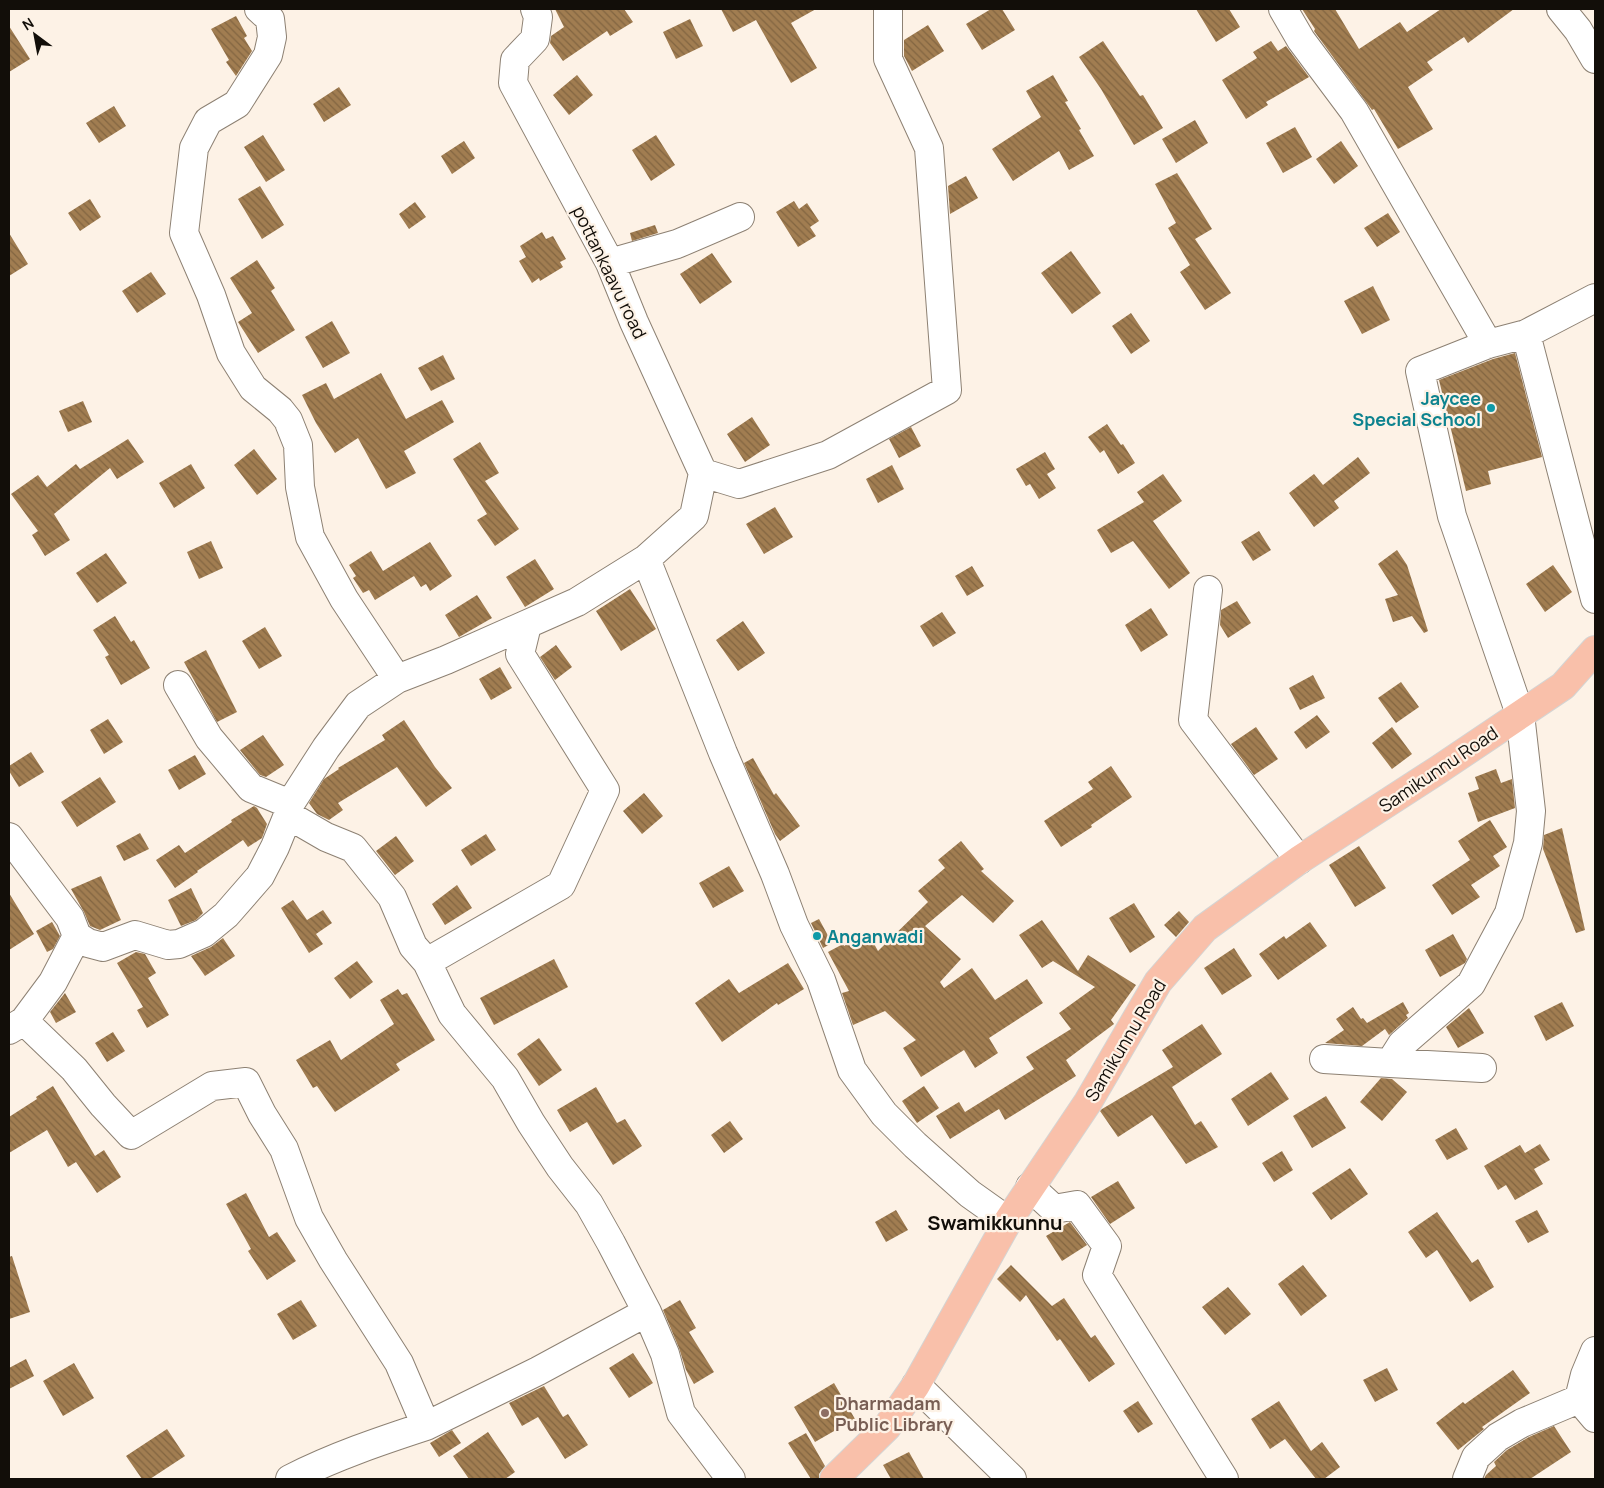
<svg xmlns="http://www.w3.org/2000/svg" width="1604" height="1488" font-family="Manrope,sans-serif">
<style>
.building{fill:url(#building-back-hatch)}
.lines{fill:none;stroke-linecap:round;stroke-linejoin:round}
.minor-casing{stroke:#8d8173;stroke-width:30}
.major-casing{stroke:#d4d4d3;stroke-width:30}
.minor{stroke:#fff;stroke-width:28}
.major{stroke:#f9c0aa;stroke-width:28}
.culture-dot{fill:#0f9aa8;stroke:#fdf2e6;stroke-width:2}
.education-dot{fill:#8d6e63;stroke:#fdf2e6;stroke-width:2}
.labels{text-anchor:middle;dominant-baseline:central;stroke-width:4.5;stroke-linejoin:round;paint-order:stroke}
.street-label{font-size:18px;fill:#120e09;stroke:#fdf2e6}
.culture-label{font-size:18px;font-weight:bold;fill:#0d838f;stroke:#fdf2e6;text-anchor:end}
.education-label{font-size:18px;font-weight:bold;fill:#785e54;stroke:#fdf2e6;text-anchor:start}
.quarter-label{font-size:20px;font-weight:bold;fill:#120e09;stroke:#fdf2e6}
</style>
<defs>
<pattern id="building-back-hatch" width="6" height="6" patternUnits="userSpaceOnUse" patternTransform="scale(1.25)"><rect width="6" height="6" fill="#a17d51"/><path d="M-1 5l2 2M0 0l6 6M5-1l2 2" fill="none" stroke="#826541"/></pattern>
</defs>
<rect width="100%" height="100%" fill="#fdf2e6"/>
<path class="building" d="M555,9H624L633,22L610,36L607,31L563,61L550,43L551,36L564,27Z
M721,9H816L791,23L817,68L791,83L756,20L733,32Z
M991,9H1002L1015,30L982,50L966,24Z
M1196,9H1229L1240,27L1216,42Z
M1302,9H1335L1359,49L1400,22L1407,32L1441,9H1514L1468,43L1464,37L1427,62L1433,70L1408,87L1433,129L1398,149L1374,109L1372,110L1314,31L1315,29Z
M236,16L247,36L244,38L252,51L236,76L226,62L229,60L211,29Z
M690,19L703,46L676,59L663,32Z
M928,25L944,51L912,71L904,56V40Z
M9,26L30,59L9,72Z
M1103,41L1140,96L1143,95L1163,128L1134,145L1101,89L1079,57Z
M1271,41L1278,51L1286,46L1309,77L1266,102L1268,105L1246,119L1222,80L1257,58L1253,52Z
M577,75L593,95L569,115L553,95Z
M1053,75L1068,101L1065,102L1081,129L1079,130L1094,156L1069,170L1059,151L1013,181L992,149L1041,117L1026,91Z
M339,87L351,105L324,122L313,104Z
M114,106L126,126L99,143L86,123Z
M1195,120L1208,143L1176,163L1162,139Z
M1295,127L1312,157L1283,173L1266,143Z
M263,135L285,170L266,182L244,147Z
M656,135L675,165L651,181L632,150Z
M464,141L475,158L452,174L441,156Z
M1341,141L1358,166L1334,184L1316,159Z
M1177,173L1212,229L1195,239L1231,293L1205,310L1180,272L1190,265L1168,228L1176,223L1155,184Z
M966,176L978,198L950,214L948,186Z
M260,186L284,225L262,239L238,199Z
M90,199L101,217L80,231L68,213Z
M794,201L799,209L807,203L819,221L810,227L816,236L798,247L776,212Z
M415,202L426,217L409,229L399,214Z
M1388,213L1400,232L1377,247L1364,228Z
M655,225L658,233L632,241L630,233Z
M542,232L546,239L553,236L566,259L560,262L563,267L540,281L539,278L532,283L519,261L526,257L520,246Z
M9,233L28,264L9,276Z
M1071,251L1101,293L1072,314L1041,273Z
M712,253L732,282L700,304L680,274Z
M257,260L275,288L271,291L295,330L258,353L238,322L252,313L230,278Z
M151,272L166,294L137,313L122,291Z
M1373,286L1390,320L1362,334L1344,301Z
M1131,313L1150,341L1131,354L1112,326Z
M332,321L350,353L323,368L305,337Z
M1515,353L1542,457L1488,471L1491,484L1466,491L1439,380L1493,359Z
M443,355L455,379L431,391L418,368Z
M381,373L406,419L442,400L454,422L404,451L416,473L386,489L358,438L335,453L316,423L302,395L326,383L334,399Z
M83,401L92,422L68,432L59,411Z
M752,417L770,445L745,462L727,434Z
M1107,424L1121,445L1123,444L1135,463L1118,474L1104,450L1100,453L1088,437Z
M911,427L921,446L899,458L889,439Z
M128,439L144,462L117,479L110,468L54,514L70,540L45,556L32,535L38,531L11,494L38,475L47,487L76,464L80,469Z
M480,442L499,473L485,481L519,529L495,546L477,520L487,514L453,459Z
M254,449L277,479L257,495L234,465Z
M1045,452L1055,469L1047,474L1056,488L1039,499L1030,484L1026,486L1016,469Z
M1358,457L1370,473L1334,501L1339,508L1314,527L1289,493L1314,474L1323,485Z
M191,464L205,488L174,508L159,483Z
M892,465L904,489L878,503L866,479Z
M1163,474L1182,501L1153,521L1190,573L1169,589L1133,541L1111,553L1097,530L1144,502L1137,492Z
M775,507L793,537L764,554L746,524Z
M1259,531L1271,550L1253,561L1241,542Z
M211,541L223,568L199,579L187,552Z
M430,542L452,576L430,591L426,584L421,587L414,576L375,600L369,590L363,593L353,578L356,576L349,565L371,551L383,571Z
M1397,550L1407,565L1428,631L1424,633L1412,616L1393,622L1385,599L1398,595L1378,564Z
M106,553L127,583L97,603L76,573Z
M535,559L554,589L525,607L506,577Z
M1553,565L1572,592L1545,612L1526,584Z
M972,566L984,586L967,596L955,576Z
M630,589L656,629L621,651L596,611Z
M477,595L492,618L459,637L445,615Z
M1237,601L1251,623L1228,638L1220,625L1221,610Z
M1151,608L1168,635L1141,652L1125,625Z
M942,612L956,633L933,647L920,626Z
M115,616L131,642L134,640L150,668L121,685L105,657L109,655L93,630Z
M743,621L765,653L738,671L716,640Z
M265,627L282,656L259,669L242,641Z
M556,645L572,667L555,680L540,657Z
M206,650L237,712L217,722L184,662Z
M500,667L512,688L491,700L479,679Z
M1313,675L1325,698L1300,710L1289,688Z
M1401,682L1419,707L1396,723L1378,698Z
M1317,715L1330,732L1306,749L1294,732Z
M108,719L123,742L104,754L90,730Z
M404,720L435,767L452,788L426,807L397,767L338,803L343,810L329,820L317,814L309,803L324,779L339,769L338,768L385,740L382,735Z
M1256,727L1278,759L1254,775L1231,744Z
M1392,727L1412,754L1392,769L1372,743Z
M263,735L284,765L266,777L260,775L240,750Z
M31,752L44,772L19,787L9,771V766Z
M195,755L206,774L179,790L168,770Z
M753,758L774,795L776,793L800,826L780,841L775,834L744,763Z
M1111,766L1132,797L1091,825L1092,827L1061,847L1044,821L1093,789L1088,782Z
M1496,769L1501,783L1512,779L1515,808L1478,822L1468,793L1479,789L1475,777Z
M100,777L116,802L77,827L61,802Z
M644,793L663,816L642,834L623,811Z
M254,806L257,808L267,824L262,838L248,847L243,840L197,871L198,872L175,888L156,860L179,845L185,853L232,822L231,820Z
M1490,820L1507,847L1493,856L1500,866L1471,885L1480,897L1452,915L1432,885L1470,860L1458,841Z
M1562,828L1585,930L1576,933L1543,849L1544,835Z
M140,833L149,849L124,861L116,846Z
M486,834L496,850L471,866L461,850Z
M396,836L414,861L395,875L376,851Z
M961,841L984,869L981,871L1014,901L993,923L962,895L925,926L961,959L940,982L944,988L972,968L995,1000L1027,979L1043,1003L989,1038L998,1053L975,1068L964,1050L921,1077L903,1048L916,1040L885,1011L853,1025L842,993L849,991L828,952L843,944L844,946L868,933L878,951L928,902L918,891L945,868L938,860Z
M1359,846L1386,888L1355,907L1329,865Z
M729,866L744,891L713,908L699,883Z
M101,876L121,920L100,930L90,926L84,912L71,889Z
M457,885L472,908L445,925L432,904Z
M191,888L203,913L196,920L181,926L168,900Z
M9,893L34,934L9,950Z
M293,900L307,920L323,910L332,923L316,934L323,944L309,953L281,908Z
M1134,903L1155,937L1130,953L1109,918Z
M1179,911L1189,922L1176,937L1164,925Z
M819,919L832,943L823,948L811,923Z
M1042,920L1078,971L1088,955L1136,985L1111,1020L1114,1024L1066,1060L1076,1076L1005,1120L999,1109L950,1139L936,1116L959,1102L965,1112L1034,1069L1026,1057L1071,1029L1059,1013L1095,987L1053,961L1042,968L1019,935Z
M52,922L60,936L53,949L47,952L36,931Z
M1310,922L1327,946L1278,980L1259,954L1284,936L1286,939Z
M1453,934L1467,959L1465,963L1440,977L1425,950Z
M223,938L235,956L205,976L191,956L211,947Z
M1234,948L1252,976L1222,995L1204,968Z
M136,952L145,954L156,973L148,978L169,1015L147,1028L137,1010L143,1007L117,963Z
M554,959L568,987L494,1025L480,998Z
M357,961L373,982L350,999L334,978Z
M788,963L804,989L778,1005L777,1003L722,1042L695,1003L729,979L739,993Z
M398,989L402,995L407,993L435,1040L396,1064L400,1070L335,1112L317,1086L313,1088L296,1060L330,1040L341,1060L394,1024L380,1000Z
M65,993L76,1012L56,1023L50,1012Z
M1403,1002L1409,1013L1406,1015L1408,1018L1389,1035L1385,1029L1362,1046L1325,1043L1344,1030L1336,1019L1353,1007L1361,1019L1363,1018L1367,1023Z
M1562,1002L1574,1026L1546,1041L1534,1016Z
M1469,1008L1484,1033L1458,1048L1446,1027Z
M1202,1024L1222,1054L1172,1087L1195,1125L1201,1121L1218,1147L1186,1164L1152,1115L1118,1137L1100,1111L1102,1109L1173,1067L1162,1050Z
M113,1032L125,1051L107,1062L95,1043Z
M539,1038L562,1070L539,1086L517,1054Z
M1271,1072L1289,1099L1248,1126L1231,1099Z
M1381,1078L1392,1079L1407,1092L1382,1121L1360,1102Z
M53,1086L95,1156L104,1150L121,1177L97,1193L76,1162L68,1167L47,1130L9,1153V1117L37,1099L36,1097Z
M924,1086L939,1108L917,1123L902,1101Z
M596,1087L617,1123L625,1119L642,1146L613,1165L587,1122L570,1132L557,1110Z
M1326,1096L1346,1128L1312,1148L1293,1116Z
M730,1121L743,1139L724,1153L711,1135Z
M1456,1128L1468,1149L1447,1160L1435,1140Z
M1540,1144L1550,1160L1534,1169L1543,1184L1515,1200L1506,1185L1498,1190L1484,1166L1520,1145L1525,1153Z
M1282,1151L1293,1170L1274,1182L1262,1163Z
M1350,1168L1368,1194L1331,1220L1312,1193Z
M1118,1181L1135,1208L1110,1224L1091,1197Z
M246,1193L269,1237L277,1232L296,1261L267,1280L248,1251L251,1249L226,1204Z
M896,1210L908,1230L886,1242L875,1222Z
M1537,1210L1549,1232L1528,1243L1515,1221Z
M1437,1212L1472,1263L1478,1259L1494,1287L1470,1302L1437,1250L1426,1258L1408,1232Z
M1070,1222L1087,1245L1062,1261L1046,1236Z
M12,1256L30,1312L9,1319V1257Z
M1011,1265L1052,1306L1064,1298L1091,1338L1095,1335L1115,1364L1089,1382L1060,1339L1057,1341L1026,1295L1020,1302L997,1279Z
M1303,1265L1327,1296L1301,1316L1278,1284Z
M1228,1287L1251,1314L1225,1335L1202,1307Z
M301,1300L317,1326L293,1340L277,1314Z
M680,1300L696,1328L689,1332L714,1372L694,1384L686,1370L679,1348L663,1310Z
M633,1353L653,1383L629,1398L609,1368Z
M26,1359L34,1376L9,1389V1368Z
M74,1363L94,1398L63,1416L43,1381Z
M1387,1368L1398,1390L1375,1402L1363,1380Z
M1513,1370L1530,1393L1482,1427L1484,1429L1458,1450L1436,1423L1463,1402L1465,1404Z
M834,1383L855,1419L815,1442L794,1407Z
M544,1386L563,1417L568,1414L588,1445L565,1459L538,1417L522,1426L509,1403Z
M1138,1401L1153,1424L1138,1433L1123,1411Z
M1279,1401L1311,1451L1322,1442L1340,1467L1324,1479H1316L1285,1439L1270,1449L1251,1419Z
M1554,1426L1571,1452L1530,1479H1484L1486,1475L1496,1466L1494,1462L1507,1450L1529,1437Z
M167,1429L185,1456L150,1479H142L126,1456Z
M452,1430L461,1443L439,1457L430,1443Z
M488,1432L515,1472L505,1479H469L453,1456Z
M806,1433L825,1466L819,1474V1478L816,1479H811L788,1443Z
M909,1452L924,1479H891L883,1465Z"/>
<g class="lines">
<g class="minor-casing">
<path id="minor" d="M259,9L270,19L272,37L268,55L237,104L208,121L194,148L184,233L211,295L231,353L253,388L280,410L288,420L298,445L300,487L310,537L344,599L397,679L358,705L326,748L290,804L288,815L326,837L353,848L392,897L413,946L427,962L452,1014L505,1078L531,1123L560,1167L589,1204L611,1243L647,1312L665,1354L681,1413L731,1479
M1283,9L1301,40L1354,111L1488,344
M1561,9L1578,30L1595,59
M610,263L677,244L740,217
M1526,334L1595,599
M703,473L739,484L828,455L947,390L929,148L888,59V9
M646,559L723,753L775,874L794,925L821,980L852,1070L884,1114L915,1145L970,1194L1008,1221
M1208,590L1193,720L1299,860
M397,679L446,660L577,602L646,559L694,516L703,473L634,322L610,263L513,83L515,60L535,39L538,17L535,9
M178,685L209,738L251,788L290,804
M9,837L70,918L77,936L53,982L24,1021L9,1030
M77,936L88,943L103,947L135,935L168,945L179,944L204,933L226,915L260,876L275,847L288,815
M427,962L561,885L605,790L520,654L527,625
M24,1021L74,1069L103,1105L131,1135L212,1086L246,1082L262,1114L284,1149L309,1218L333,1260L399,1363L426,1426L538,1371L647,1312
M1324,1059L1390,1063L1402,1044L1471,984L1509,913L1528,843L1531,811L1520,714L1452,516L1420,371L1488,344L1526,334L1595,298
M1390,1063L1482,1068
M1030,1187L1054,1209L1077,1205L1107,1246L1097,1275L1224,1479
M916,1385L1012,1479
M1579,1399L1595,1418
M290,1479C333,1457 380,1441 426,1426
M1467,1479L1476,1457L1498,1437L1522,1423L1579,1399L1585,1375L1595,1351"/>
</g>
<g class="major-casing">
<path id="major" d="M834,1479L887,1427L916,1385L1008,1221L1088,1102L1158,982L1205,928L1299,860L1438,770L1563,686L1595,650"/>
</g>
<use href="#minor" class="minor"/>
<use href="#major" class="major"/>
</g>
<g class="culture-dot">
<circle cx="1491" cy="408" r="5"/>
<circle cx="817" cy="936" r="5"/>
</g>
<circle class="education-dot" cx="825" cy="1413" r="5"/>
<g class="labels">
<g class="street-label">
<text transform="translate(610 272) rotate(64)">pottankaavu road</text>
<text transform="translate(1438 769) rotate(-34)">Samikunnu Road</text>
<text transform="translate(1125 1040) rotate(-59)">Samikunnu Road</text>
</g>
<g class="culture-label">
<text x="1481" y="398">Jaycee<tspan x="1481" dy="21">Special School</tspan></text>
<text x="827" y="936" text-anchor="start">Anganwadi</text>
</g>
<g class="education-label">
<text x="835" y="1403">Dharmadam<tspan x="835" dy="21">Public Library</tspan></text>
</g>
<g class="quarter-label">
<text x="995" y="1222">Swamikkunnu</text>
</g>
</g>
<rect width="1604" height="1488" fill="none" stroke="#120e09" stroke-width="20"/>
<g transform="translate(35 35) rotate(328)" stroke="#fdf2e6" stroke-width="4" paint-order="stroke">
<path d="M0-4L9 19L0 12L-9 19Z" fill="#120e09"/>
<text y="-8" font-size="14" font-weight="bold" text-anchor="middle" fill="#120e09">N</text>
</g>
</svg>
